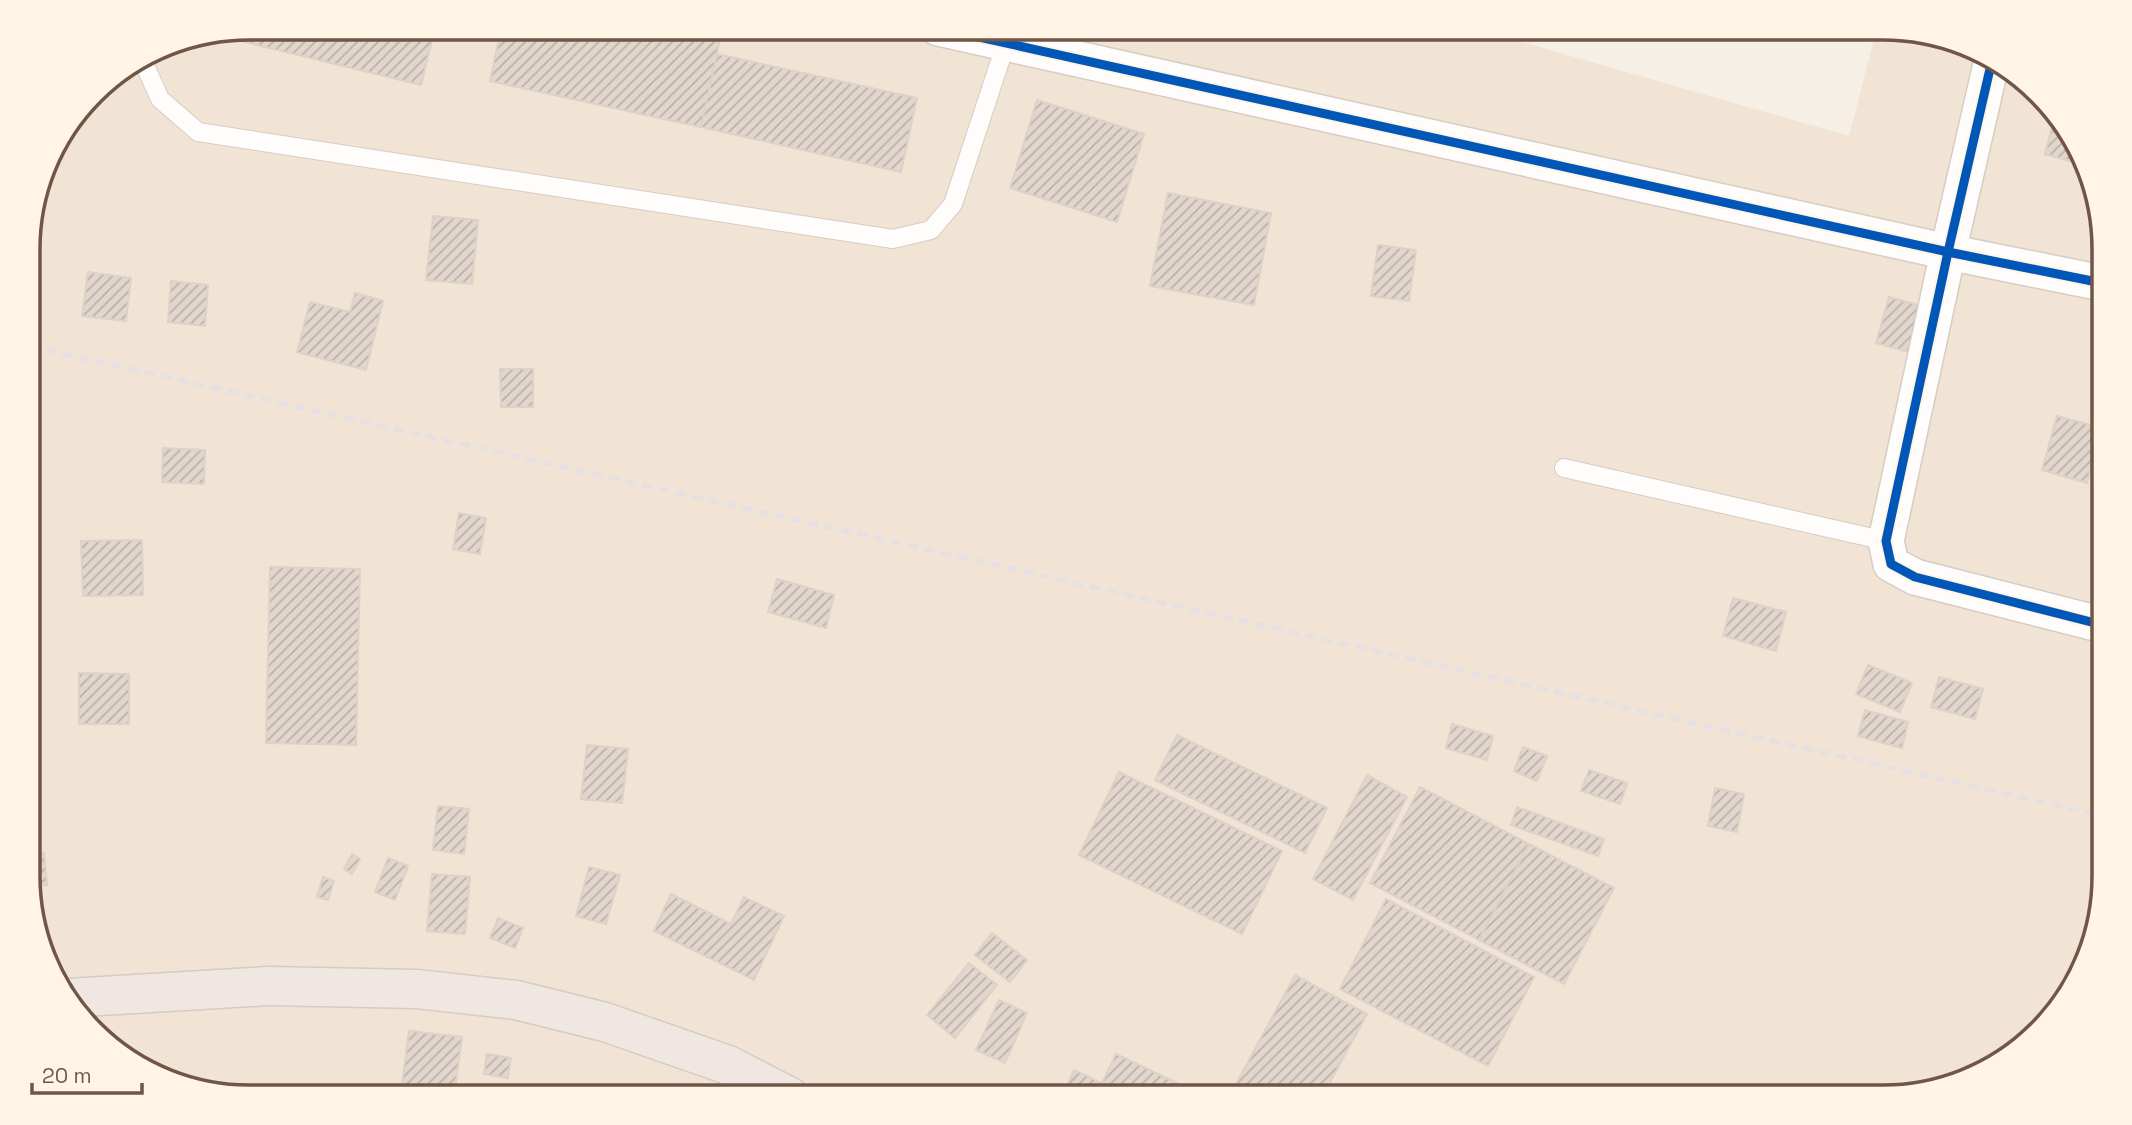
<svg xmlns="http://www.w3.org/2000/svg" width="2132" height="1125" font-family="'Space Grotesk',sans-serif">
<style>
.residential{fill:#f1e4d5}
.building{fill:url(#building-hatch);stroke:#ddd2c8;stroke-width:2}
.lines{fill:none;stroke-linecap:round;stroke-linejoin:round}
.lane-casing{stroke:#d6ccc4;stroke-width:20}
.street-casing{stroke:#d6ccc4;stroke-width:38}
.highway-casing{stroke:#d4cbc3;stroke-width:41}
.lane{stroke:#fefdfb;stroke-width:18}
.street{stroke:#fefdfb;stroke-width:35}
.highway{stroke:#f0e6e2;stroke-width:38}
.rail{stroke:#e3e1e2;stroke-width:5;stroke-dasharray:10 7;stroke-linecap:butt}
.cycleway-casing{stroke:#fff4e5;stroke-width:13}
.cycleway{stroke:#0057b8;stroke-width:9}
.rim{fill:none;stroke:#715648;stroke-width:3.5}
</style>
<defs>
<pattern id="building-hatch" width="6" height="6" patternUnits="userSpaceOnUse" patternTransform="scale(1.75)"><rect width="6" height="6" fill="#e1d7cd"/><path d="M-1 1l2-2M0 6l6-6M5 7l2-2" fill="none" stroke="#bbb1a8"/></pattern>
</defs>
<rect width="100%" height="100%" fill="#f5efe5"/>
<path class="residential" d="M249,28H1474L1849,136L1877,28L1981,51L2066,126L2102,221L2104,876L2081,974L2005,1060L1897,1097H249L151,1074L73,1010L30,905L29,234L51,151L103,83L165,45Z"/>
<path class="building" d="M249,28H435L421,85L216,35Z
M501,28H711L722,30L701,127L490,81Z
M717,54L917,98L901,172L701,127Z
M1037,100L1144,134L1117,222L1010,188Z
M2055,116L2067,126L2081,164L2045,154Z
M1168,193L1271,213L1254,305L1150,286Z
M433,216L478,220L472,284L426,280Z
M1378,245L1416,250L1409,301L1371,296Z
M88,272L131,278L126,321L82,316Z
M171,281L208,285L205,326L168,322Z
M355,293L383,301L366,370L297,352L310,302L350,312Z
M1889,297L1925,307L1912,353L1876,343Z
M500,369H533V407H501Z
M2057,416L2102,428L2087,483L2042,470Z
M163,448L205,450L204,484L162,482Z
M459,513L486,518L480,554L453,549Z
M142,540L143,595L83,596L81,541Z
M270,567L360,569L356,745L266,743Z
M777,579L834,595L826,628L768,612Z
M1733,598L1786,612L1776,651L1723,636Z
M1868,665L1912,683L1900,712L1856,694Z
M79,673L129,674V724H79Z
M1939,677L1983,689L1975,719L1931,707Z
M1865,710L1908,722L1902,748L1858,736Z
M1452,724L1493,736L1487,760L1446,748Z
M1177,735L1327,808L1305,853L1155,780Z
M587,745L628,749L622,803L581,799Z
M1523,747L1547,756L1537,781L1514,771Z
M1589,770L1627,783L1620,804L1581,791Z
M1119,772L1282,851L1242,934L1079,855Z
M1367,775L1407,797L1353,900L1313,879Z
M1420,787L1529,844L1479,940L1370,883Z
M1715,788L1744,794L1737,832L1708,826Z
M438,806L469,809L464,854L433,850Z
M1517,807L1604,839L1598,856L1511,825Z
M1529,844L1614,888L1564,984L1479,940Z
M44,853L47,885L30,887V854Z
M352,854L360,859L352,874L344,869Z
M388,858L408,866L395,900L375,892Z
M589,867L620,875L606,924L576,916Z
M432,874L470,877L465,934L427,931Z
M323,877L334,881L328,900L317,897Z
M671,894L731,924L744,897L784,916L754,980L654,931Z
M1386,899L1534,977L1488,1066L1340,989Z
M498,918L523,928L515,948L490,938Z
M992,933L1027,960L1010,982L975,955Z
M969,963L997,985L955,1038L927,1015Z
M1295,975L1367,1014L1322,1097H1229Z
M999,1000L1027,1013L1005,1063L976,1050Z
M409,1031L462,1037L454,1097L401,1092Z
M487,1054L511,1058L508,1078L484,1074Z
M1116,1054L1177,1083L1171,1097H1062L1074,1070L1102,1083Z"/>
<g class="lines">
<g class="lane-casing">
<path id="lane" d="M142,59L160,99L198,132L893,239L931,230L953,204L1006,43
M1564,468L1886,541"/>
</g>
<g class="street-casing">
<path id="street" d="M938,28L1948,252L2102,283
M1992,60L1948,252L1886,541L1891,564L1915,577L2103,625"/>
</g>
<g class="highway-casing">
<path id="highway" d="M68,998L269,986L417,989L516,1000L605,1022L728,1065L790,1097"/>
</g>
<use href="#lane" class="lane"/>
<use href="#street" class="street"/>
<use href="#highway" class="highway"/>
<path class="rail" d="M29,346L2104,816"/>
<g class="cycleway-casing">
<path id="cycleway" d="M938,28L1948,252L2102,283
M1992,60L1948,252L1886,541L1891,564L1915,577L2103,625"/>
</g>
<use href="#cycleway" class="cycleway"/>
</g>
<path d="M0 0H2132V1125H0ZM249 40H1883A209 209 0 0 1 2092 249V876A209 209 0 0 1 1883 1085H249A209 209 0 0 1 40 876V249A209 209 0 0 1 249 40Z" fill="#fff4e5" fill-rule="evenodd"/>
<path class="rim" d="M249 40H1883A209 209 0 0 1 2092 249V876A209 209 0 0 1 1883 1085H249A209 209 0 0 1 40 876V249A209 209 0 0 1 249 40Z"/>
<path d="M32 1083v10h110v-10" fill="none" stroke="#715648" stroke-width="3.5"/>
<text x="42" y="1083" font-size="21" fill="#715648" stroke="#fff4e5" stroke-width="5" paint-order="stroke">20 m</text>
</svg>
